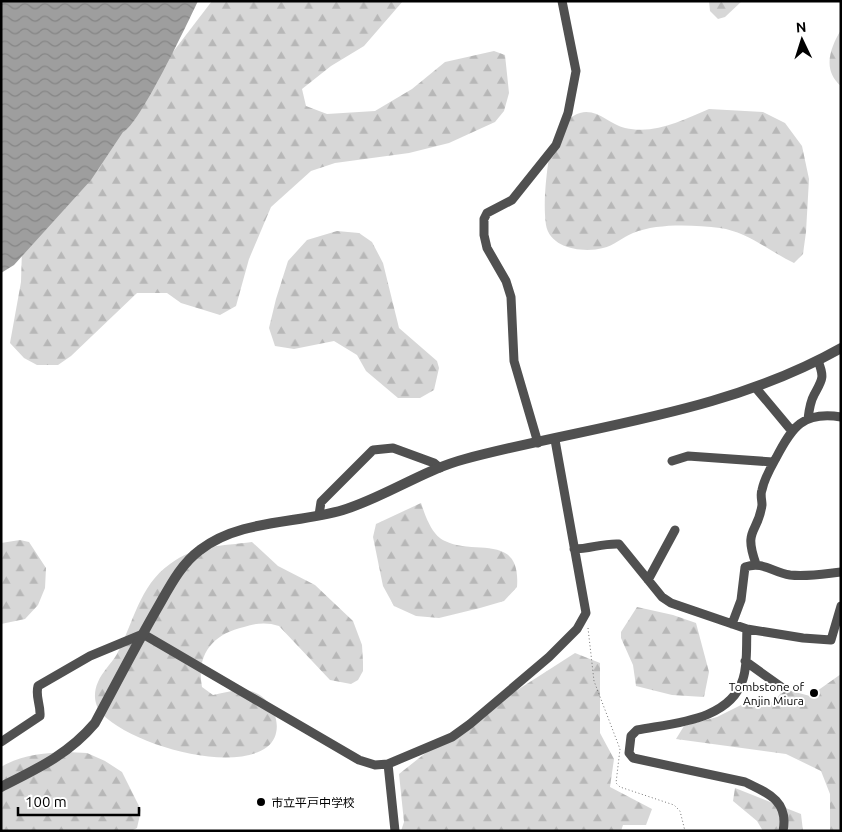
<svg xmlns="http://www.w3.org/2000/svg" width="842" height="832" font-family="Ubuntu,'Noto Sans JP',sans-serif">
<style>
.forest{fill:url(#forest-firs)}
.water{fill:url(#water-waves)}
.lines{fill:none;stroke-linecap:round;stroke-linejoin:round}
.path{stroke:#727272;stroke-width:1;stroke-dasharray:1 2.5;stroke-linecap:butt}
.minor{stroke:#505050;stroke-width:9}
.tertiary{stroke:#505050;stroke-width:10}
.poi-dot{fill:#000;stroke:#fff;stroke-width:2}
.labels{text-anchor:middle;dominant-baseline:central;stroke-width:4;stroke-linejoin:round;paint-order:stroke}
.poi-label{font-size:12px;fill:#000;stroke:#fff;text-anchor:end}
</style>
<defs>
<pattern id="forest-firs" width="22" height="20" patternUnits="userSpaceOnUse" patternTransform="scale(1.25)"><rect width="22" height="20" fill="#d7d7d7"/><path d="M5 1l3.5 6h-7zM16 11l3.5 6h-7z" fill="#b7b7b7"/></pattern>
<pattern id="water-waves" width="16" height="10" patternUnits="userSpaceOnUse" patternTransform="scale(1.25)"><rect width="16" height="10" fill="#9e9e9e"/><path d="M0 5q4-4 8 0t8 0" fill="none" stroke="#868686"/></pattern>
</defs>
<rect width="100%" height="100%" fill="#fff"/>
<path class="forest" d="M212,1H403L364,46L331,66L302,89L306,106L327,114L375,111L412,89L445,62L494,51L505,55L509,93L504,111L495,122L449,143L409,153L335,163L311,171L271,207L249,259L236,306L220,315L181,303L167,293H137L71,356L58,365H37L24,358L10,343L21,282L22,249Z
M709,1H742L725,17L718,19L710,11Z
M841,30V86C822,70 830,48 841,30Z
M709,109L763,112L785,123L802,146L809,179L806,232L803,254L794,263C769,251 748,232 720,228C694,225 658,223 633,233C623,237 613,246 603,248C584,253 550,249 546,225C543,204 546,178 549,157C551,142 564,117 580,113C597,108 610,125 625,128C655,135 683,120 709,109Z
M337,231L359,233L372,242L383,263L399,328L437,361L439,368L434,390L420,398H398L366,371L357,355L334,341L294,349L275,346L269,328L276,299L288,261L307,240Z
M421,503C425,515 432,536 445,541C475,556 521,532 517,587L504,601L480,608L439,618L416,616L394,606L383,586L373,537L376,524Z
M20,540L29,542L46,568L45,588L38,605L25,619L1,624V543Z
M252,542L278,566L315,585L353,621L362,645L363,662V671L358,680L351,684L330,680L279,626C267,622 256,623 244,627C213,634 196,654 202,687L213,695C224,693 239,688 250,691C274,696 287,732 267,747C231,774 131,744 102,714C94,705 93,693 98,682C102,672 111,664 117,654C134,622 139,586 170,564C195,545 222,546 252,542Z
M637,607L673,615L696,623L709,672L704,697L672,695L636,686L633,665L621,638V632Z
M575,653L600,663V733L614,759L610,787L652,809L646,825H623L621,831H401L404,822L399,774L452,732Z
M841,674V831H830V794L821,771L786,754L676,739L684,726L717,717L743,704L774,702L784,689L810,696Z
M66,752L87,753L105,761L122,772L141,810L137,828L131,831H1V767C21,755 44,753 66,752Z
M735,788L801,814L803,831H763L757,821L733,801Z"/>
<path class="water" d="M1,1H198C189,20 139,126 123,132L91,180L14,265L1,273Z"/>
<g class="lines">
<path class="path" d="M588,628L594,681L620,749L616,783L620,787L674,805L680,811L685,831"/>
<path class="minor" d="M755,387L791,430
M808,419C809,411 810,402 814,395C822,380 825,378 818,361
M538,443L514,361L511,297L506,281L487,248L484,235V219L487,213L512,200L556,145L568,113L576,71L562,1
M672,461L688,456L773,462
M319,515L321,502L373,450L393,448L434,463L440,468
M574,549C590,549 603,543 619,544L662,597L671,603L747,629L803,638L831,640L841,606
M756,564C743,528 758,534 762,505C762,500 760,494 762,490C764,479 771,467 776,458C792,427 803,411 841,417
M648,580L675,530
M732,624L741,600L745,567C763,561 772,572 790,575C807,577 823,574 841,572
M747,629C746,645 748,664 743,679C730,721 673,723 637,730L631,736L629,753L633,758L745,782C768,793 789,801 783,831
M745,661L784,689
M1,742L40,716C41,705 35,697 38,686L90,656L143,634L359,760L375,765L388,764L452,737L470,724L549,657L577,629L586,613L555,440
M388,764L395,831"/>
<path class="tertiary" d="M1,787C37,769 69,754 95,723C116,684 136,645 158,607C170,586 181,564 200,550C240,519 297,524 343,510C385,497 423,470 465,459C593,425 724,414 841,348"/>
</g>
<g class="poi-dot">
<circle cx="814" cy="693" r="5"/>
<circle cx="261" cy="802" r="5"/>
</g>
<g class="labels">
<g class="poi-label">
<text x="804" y="686">Tombstone of<tspan x="804" dy="14">Anjin Miura</tspan></text>
<text x="271" y="802" text-anchor="start">市立平戸中学校</text>
</g>
</g>
<rect width="842" height="832" fill="none" stroke="#000000" stroke-width="5"/>
<g transform="translate(802 40) rotate(356)" stroke="#ffffff" stroke-width="4" paint-order="stroke">
<path d="M0-4L9 19L0 12L-9 19Z" fill="#000000"/>
<text y="-8" font-size="14" font-weight="bold" text-anchor="middle" fill="#000000">N</text>
</g>
<path d="M18 807v8h121v-8" fill="none" stroke="#000000" stroke-width="2.5"/>
<text x="25" y="807" font-size="15" fill="#000000" stroke="#ffffff" stroke-width="4" paint-order="stroke">100 m</text>
</svg>
